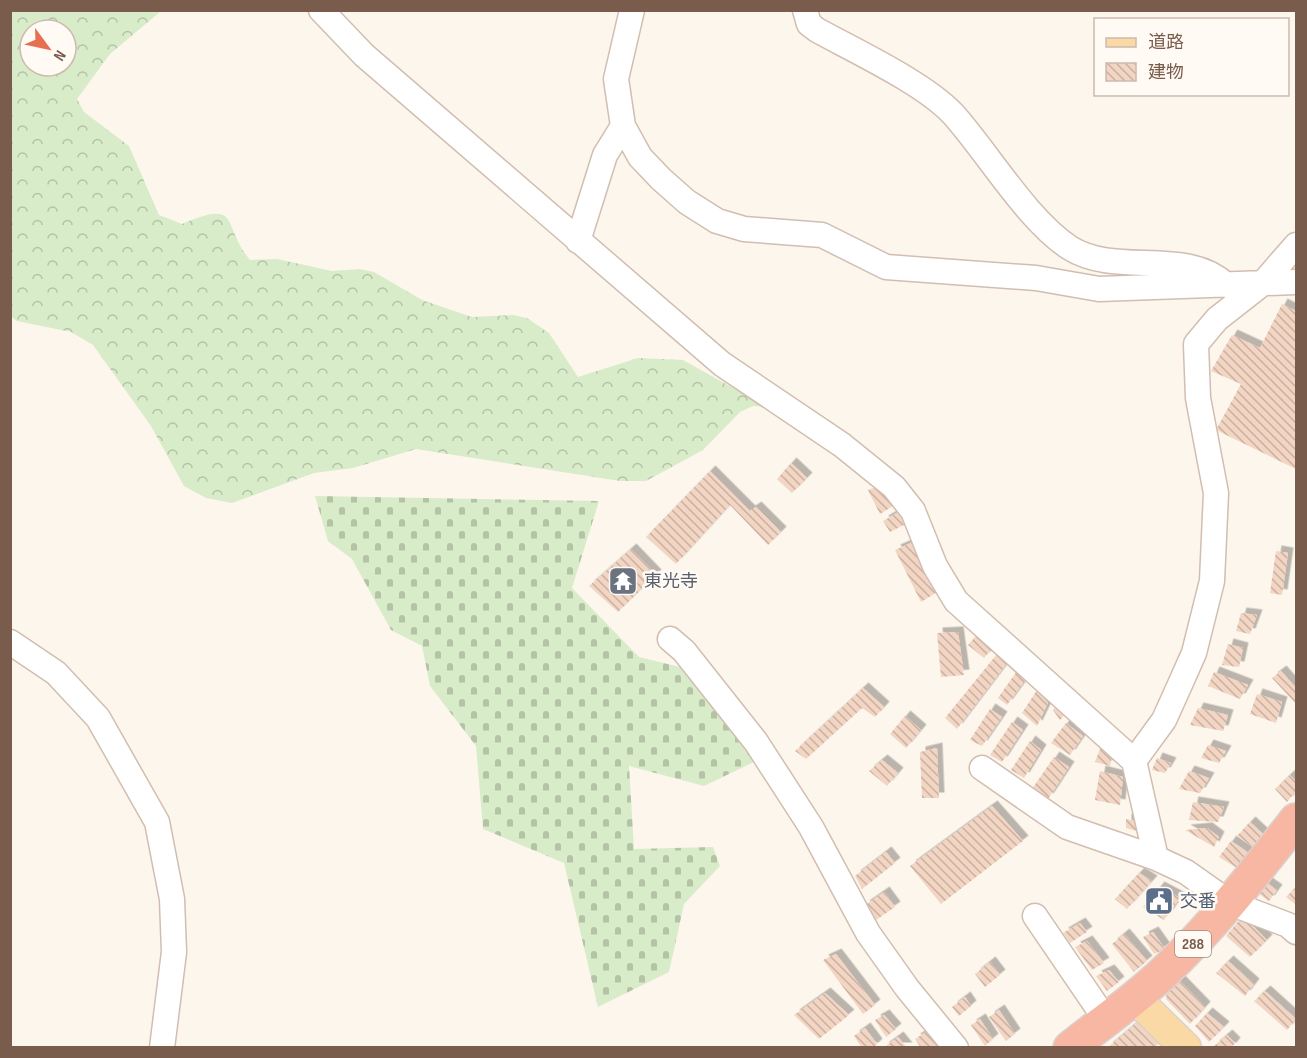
<svg xmlns="http://www.w3.org/2000/svg" width="1307" height="1058" font-family="'Sofia Sans Condensed','Noto Sans JP',sans-serif">
<style>
.forest{fill:url(#forest-crowns);fill-rule:evenodd}
.cemetery{fill:url(#cemetery-stones)}
.building{fill:url(#building-back-hatch);filter:url(#shadow)}
.lines{fill:none;stroke-linecap:round;stroke-linejoin:round}
.minor-casing{stroke:#d1beb0;stroke-width:27}
.major-casing{stroke:#dad1cd;stroke-width:33}
.highway-casing{stroke:#dad1cd;stroke-width:36}
.minor{stroke:#fff;stroke-width:24}
.major{stroke:#fbd9a5;stroke-width:30}
.highway{stroke:#f7b7a3;stroke-width:33}
.labels{text-anchor:middle;dominant-baseline:central;stroke-width:5;stroke-linejoin:round;paint-order:stroke}
.shield{fill:#fffaf3;stroke:#a28b7f;stroke-width:1.5}
.shield-label{font-size:16px;font-weight:bold;fill:#7a5c4d}
.worship-label{font-size:18px;fill:#5b616d;stroke:#fffaf3;text-anchor:start}
.service-label{font-size:18px;fill:#4e5e75;stroke:#fffaf3;text-anchor:start}
</style>
<defs>
<pattern id="forest-crowns" width="20" height="18" patternUnits="userSpaceOnUse" patternTransform="scale(1.5)"><rect width="20" height="18" fill="#d8ecc9"/><path d="M2 6a3 3 0 1 1 6 0M12 15a3 3 0 1 1 6 0" fill="none" stroke="#b4c2a5"/></pattern>
<pattern id="cemetery-stones" width="16" height="16" patternUnits="userSpaceOnUse" patternTransform="scale(1.5)"><rect width="16" height="16" fill="#d8ecc9"/><path d="M2 7V4a2 2 0 0 1 4 0v3zM10 15v-3a2 2 0 0 1 4 0v3z" fill="#b4c2a5"/></pattern>
<pattern id="building-back-hatch" width="6" height="6" patternUnits="userSpaceOnUse" patternTransform="scale(1.5)"><rect width="6" height="6" fill="#f3d5c3"/><path d="M-1 5l2 2M0 0l6 6M5-1l2 2" fill="none" stroke="#cab0a1"/></pattern>
<filter id="shadow"><feDropShadow dx="5.5" dy="-5.5" stdDeviation="0" flood-color="#0004"/></filter>
</defs>
<rect width="100%" height="100%" fill="#fdf6ec"/>
<path class="forest" d="M10,11H161L110,54L77,99L84,112L129,146L159,215L182,224C243,198 221,226 250,260L277,259L332,271L360,269L374,272L422,300L472,317L513,315L527,318L549,333L578,377L638,358L683,360L767,407L753,406L740,412L703,450L646,481H620L416,449L353,468L314,473L232,503L206,498L184,486L151,426L93,345L71,332L17,321L11,317ZM30,30H66V66H30Z"/>
<path class="cemetery" d="M315,496L599,501L572,588L639,657L684,668L756,761L704,786L629,766L634,849L713,847L720,866L684,904L669,972L598,1007L564,863L483,829L476,746L430,686L422,646L391,630L352,559L328,541Z"/>
<path class="building" d="M1282,304L1296,311V469L1216,430L1241,384L1211,371L1232,335L1260,348Z
M791,463L807,478L792,493L777,479Z
M710,471L750,511L756,507L781,532L768,545L730,505L676,564L646,537Z
M881,485L893,506L880,514L868,490Z
M900,511L906,524L890,532L883,521Z
M913,542L939,591L921,602L895,550Z
M631,549L656,575L618,612L589,586Z
M1276,551L1288,553L1282,595L1270,593Z
M1241,613L1257,615L1250,634L1236,631Z
M958,632L964,675L941,677L937,633Z
M975,637L990,651L984,658L968,645Z
M1228,644L1243,648L1239,667L1222,665Z
M997,654L1007,663L957,729L945,718Z
M1017,671L1026,679L1007,705L998,698Z
M1281,671L1296,688V704L1272,678Z
M1214,672L1248,685L1240,699L1208,686Z
M863,688L884,707L875,717L862,708L806,759L795,751Z
M1037,690L1048,703L1037,726L1022,713Z
M1257,694L1282,702L1276,723L1250,714Z
M1059,703L1066,713L1060,720L1053,710Z
M1198,708L1228,715L1223,731L1190,725Z
M990,709L1002,717L982,746L970,740Z
M905,716L921,730L906,748L890,734Z
M1012,722L1023,730L1002,762L990,755Z
M1066,723L1083,736L1070,755L1051,743Z
M1030,741L1041,750L1024,778L1011,770Z
M1208,745L1226,751L1219,763L1201,758Z
M1101,746L1114,750L1110,766L1095,762Z
M937,748L939,798H922L920,752Z
M1054,757L1069,767L1048,799L1032,789Z
M1157,758L1171,763L1165,773L1152,770Z
M882,760L898,773L887,786L869,771Z
M1100,771L1123,777L1120,805L1095,800Z
M1189,771L1209,778L1200,793L1179,789Z
M1290,775L1296,781V791L1287,802L1275,789Z
M1193,802L1224,807L1218,822L1189,820Z
M992,806L1023,841L941,904L910,866Z
M1126,819L1138,821L1143,833L1126,828Z
M1250,822L1264,835L1253,847L1237,836Z
M1207,828L1219,837L1214,847L1185,830Z
M1231,841L1249,853L1237,868L1219,857Z
M886,852L895,863L862,889L855,876Z
M1139,873L1152,881L1127,909L1115,899Z
M1264,881L1277,890L1269,901L1256,892Z
M1159,887L1180,898L1164,920L1143,907Z
M1296,887V905L1286,897Z
M884,892L895,907L876,920L864,906Z
M1243,916L1267,940L1250,957L1226,936Z
M1080,923L1087,932L1070,943L1063,933Z
M1153,932L1165,949L1154,954L1143,937Z
M1124,934L1147,961L1134,972L1112,944Z
M1087,941L1104,963L1092,970L1075,947Z
M836,954L875,1005L863,1014L823,960Z
M1228,961L1254,984L1245,996L1216,973Z
M990,962L1000,975L985,987L975,974Z
M1109,970L1119,982L1107,991L1096,976Z
M1175,976L1205,1007L1190,1024L1166,999L1168,981Z
M1265,991L1296,1019L1287,1030L1254,1001Z
M825,993L849,1015L819,1039L794,1015Z
M965,997L971,1006L959,1016L952,1007Z
M999,1010L1015,1034L1006,1041L989,1017Z
M1207,1013L1224,1027L1209,1042L1195,1026Z
M884,1015L896,1029L886,1037L875,1020Z
M980,1019L993,1039L985,1046L971,1025Z
M1141,1019L1160,1042L1154,1048H1107Z
M865,1028L877,1044L873,1048H862L854,1036Z
M929,1030L940,1046L938,1048H921L915,1039Z
M1227,1035L1235,1043L1231,1048L1214,1046Z
M898,1037L907,1048H883Z"/>
<g class="lines">
<g class="minor-casing">
<path id="minor" d="M321,10L364,55L722,364L842,445L894,487L913,511L935,566L956,601L1134,761L1156,858L1186,872L1230,903L1288,925L1296,932
M805,10L809,24L817,30C855,51 924,83 953,114C988,153 1027,220 1070,248C1116,277 1187,247 1226,285
M623,126L640,157L661,179L687,202L717,221L744,229L822,235L886,267L1036,278L1099,289L1296,282
M578,241L605,155L623,126L616,79L632,10
M670,639L684,651L756,742L811,827L868,933L907,988L956,1048
M10,642L56,673L98,718L157,822L172,899L174,952L162,1048
M1134,761L1164,720L1182,680L1194,653L1212,581L1216,493L1198,398L1196,344L1217,319L1263,283L1296,245
M982,768L1067,827L1156,858
M1035,916L1106,1020"/>
</g>
<g class="major-casing">
<path id="major" d="M1135,998L1186,1048"/>
</g>
<g class="highway-casing">
<path id="highway" d="M1070,1048C1100,1024 1132,1002 1160,976C1211,929 1254,874 1296,820"/>
</g>
<use href="#minor" class="minor"/>
<use href="#major" class="major"/>
<use href="#highway" class="highway"/>
</g>
<defs>
<g id="temple-square" transform="scale(1.5)"><rect x="-9" y="-9" width="18" height="18" rx="4" fill="#6b7280" stroke="#fffaf3"/><path d="M0-6L5-2H3V0L6.5 2.5H4V6H1.5V3h-3V6H-4V2.5H-6.5L-3 0V-2H-5Z" fill="#fff"/></g>
<g id="civic-square" transform="scale(1.5)"><rect x="-9" y="-9" width="18" height="18" rx="4" fill="#5c6f8a" stroke="#fffaf3"/><path d="M-.6-6.5H3V-4.5H.6V-3L4-1V1h2V6H-6V1h2V-1L-.6-3ZM-1.2 2.5V6h2.4V2.5Z" fill="#fff"/></g>
</defs>
<g fill-rule="evenodd">
<use href="#temple-square" x="623" y="581"/>
<use href="#civic-square" x="1159" y="901"/>
</g>
<g class="labels">
<rect class="shield" x="1175" y="931" width="36" height="26" rx="4.5"/>
<g class="shield-label">
<text x="1193" y="944">288</text>
</g>
<g class="worship-label">
<text x="644" y="581">東光寺</text>
</g>
<g class="service-label">
<text x="1180" y="901">交番</text>
</g>
</g>
<rect width="1307" height="1058" fill="none" stroke="#7a5c4d" stroke-width="24"/>
<rect x="1094" y="18" width="195" height="78" fill="#fffaf3" stroke="#cabbb1" stroke-width="1.5"/>
<rect x="1106" y="38" width="30" height="9" fill="#fbd9a5" stroke="#cabbb1" stroke-width="1.5"/>
<text x="1148" y="48" font-size="18" fill="#7a5c4d">道路</text>
<rect x="1106" y="63" width="30" height="18" fill="url(#building-back-hatch)" stroke="#cabbb1" stroke-width="1.5"/>
<text x="1148" y="78" font-size="18" fill="#7a5c4d">建物</text>
<g transform="translate(48 48) rotate(123)"><circle r="28" fill="#fffaf3" stroke="#cabbb1" stroke-width="1.5"/>
<path d="M0-4.5L10 22L0 15L-10 22Z" fill="#e76f51"/>
<text y="-9" font-size="16" font-weight="bold" text-anchor="middle" fill="#7a5c4d">N</text>
</g>
</svg>
